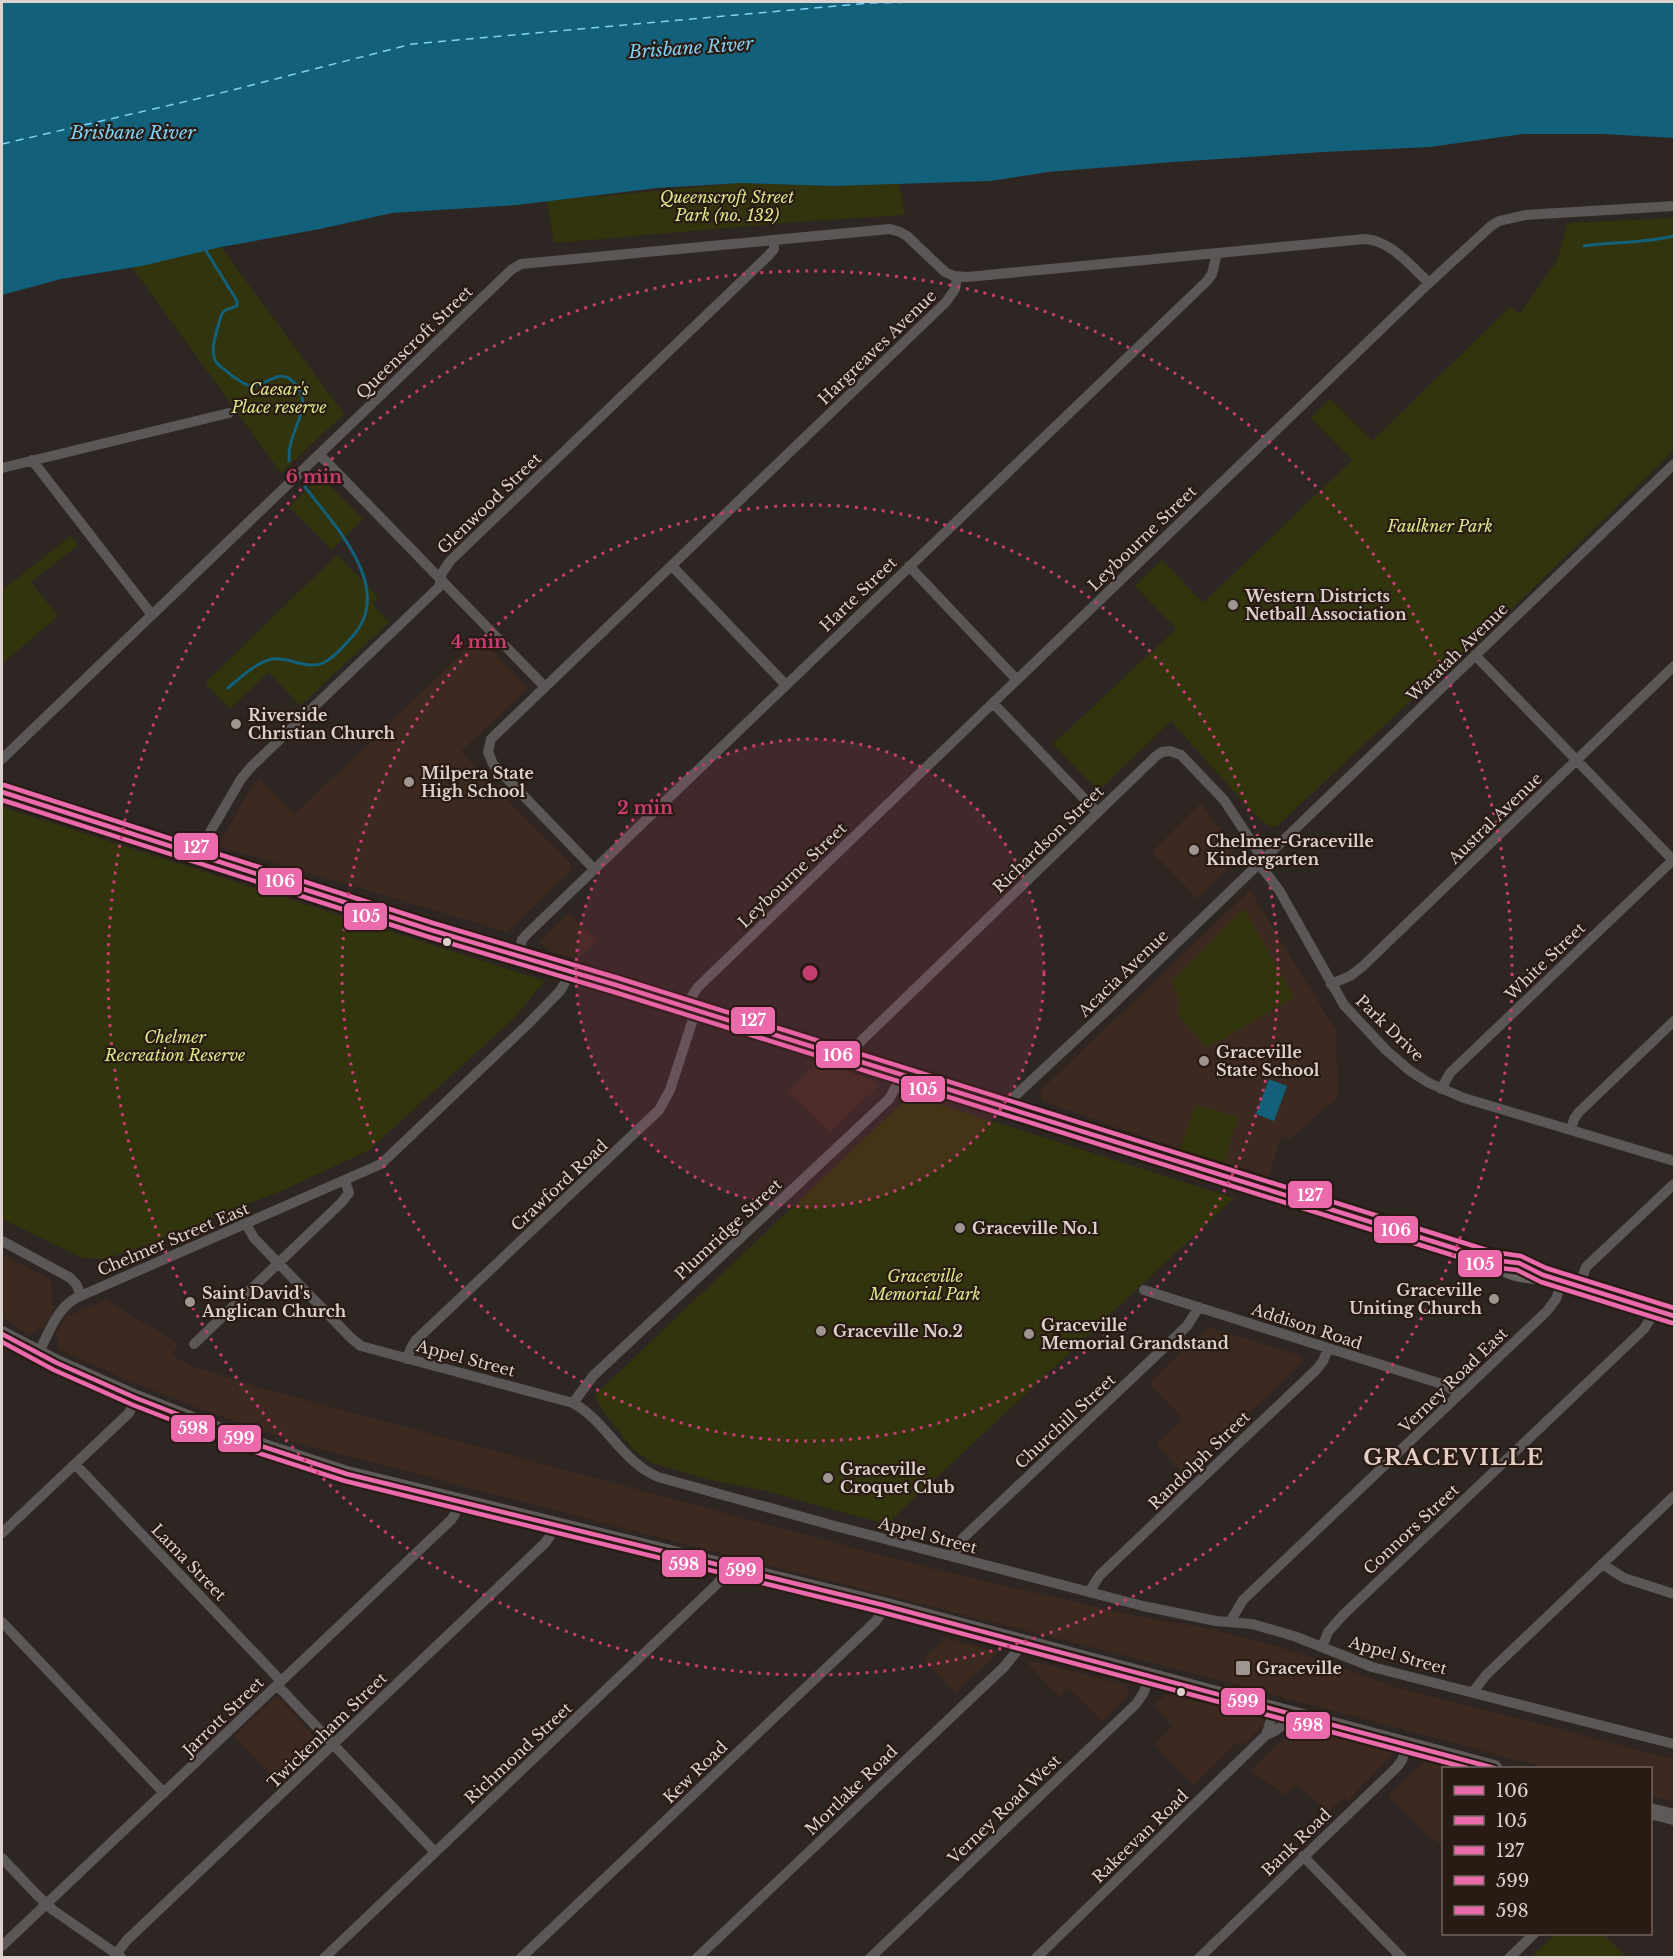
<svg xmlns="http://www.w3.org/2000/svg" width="1676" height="1959" font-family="'Libre Baskerville',serif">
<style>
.built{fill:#3c291f}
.green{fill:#31340c}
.water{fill:#13607a}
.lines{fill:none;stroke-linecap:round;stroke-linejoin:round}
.stream{stroke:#13607a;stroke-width:3}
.ferry{stroke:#7fd1f5;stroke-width:1.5;stroke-dasharray:8 6;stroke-linecap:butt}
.street{stroke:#5b5757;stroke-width:10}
.secondary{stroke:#5e5a5a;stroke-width:16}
.primary{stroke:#666262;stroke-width:18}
.bus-1-casing{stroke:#291b14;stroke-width:9}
.bus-2-casing{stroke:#291b14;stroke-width:9}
.bus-3-casing{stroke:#291b14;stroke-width:9}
.bus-4-casing{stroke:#291b14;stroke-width:9}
.bus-5-casing{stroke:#291b14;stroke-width:9}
.bus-1{stroke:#eb6aab;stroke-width:4.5}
.bus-2{stroke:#eb6aab;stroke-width:4.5}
.bus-3{stroke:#eb6aab;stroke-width:4.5}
.bus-4{stroke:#eb6aab;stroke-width:4.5}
.bus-5{stroke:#eb6aab;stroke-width:4.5}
.ring{fill:none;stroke:#c73d72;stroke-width:3;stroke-dasharray:3 6}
.poi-dot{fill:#9f9591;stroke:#291b14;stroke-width:2}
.bus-dot{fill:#dcd1cd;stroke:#291b14;stroke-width:2}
.labels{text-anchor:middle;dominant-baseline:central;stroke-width:4.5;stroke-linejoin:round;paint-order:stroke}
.park-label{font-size:16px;font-style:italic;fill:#dce88b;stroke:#291b14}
.street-label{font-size:16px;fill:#dcd1cd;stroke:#291b14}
.poi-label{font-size:16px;font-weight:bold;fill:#dcd1cd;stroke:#291b14;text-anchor:start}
.water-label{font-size:18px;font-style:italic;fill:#7fd1f5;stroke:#291b14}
.district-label{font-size:22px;font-weight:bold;letter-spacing:1.5px;fill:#e3cec5;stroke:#291b14}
.centre{fill:#c73d72;stroke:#291b14;stroke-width:3}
.ring-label{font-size:18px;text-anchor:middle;font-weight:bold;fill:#c73d72;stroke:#291b14;stroke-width:4.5;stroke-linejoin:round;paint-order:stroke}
.line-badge{stroke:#291b14;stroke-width:2}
.badge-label{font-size:16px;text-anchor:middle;font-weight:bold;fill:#fff}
</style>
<rect width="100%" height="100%" fill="#2e2622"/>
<path class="built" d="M479,637L528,688L461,751L482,775L570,863L571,871L507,932L222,847L221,841L252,786L259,778L295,814Z
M1201,803L1234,849L1227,869L1198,899L1152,852Z
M1250,890L1336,1031L1338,1097L1290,1139L1281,1136L1269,1176L1180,1149L1042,1101L1040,1091Z
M569,913L596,941L578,959L551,952L539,942Z
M819,1060L877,1082L878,1087L830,1132L788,1091Z
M2,1254L51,1279L52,1305L55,1307L43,1329L40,1328L29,1335L2,1317Z
M106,1300L179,1344L171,1355L192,1366L261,1388L933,1569L1132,1615L1216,1630L1307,1655L1392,1686L1674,1759V1802L1651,1796L1650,1768H1548L1154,1663L638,1532L295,1442L198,1408L120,1377L58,1349V1337L55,1336L67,1314L70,1315Z
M1208,1327L1302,1356L1303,1362L1184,1474L1156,1445L1183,1419L1149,1383Z
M945,1638L999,1652L955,1693L923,1659Z
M1032,1661L1125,1685L1129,1690L1128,1695L1102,1721L1069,1688L1059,1697L1028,1664Z
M1166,1694L1260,1717L1267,1722L1244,1744L1237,1743L1193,1785L1158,1749L1159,1747L1154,1745L1173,1726L1153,1706Z
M277,1696L317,1739L275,1779L234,1736Z
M1296,1727L1393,1753L1348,1801L1344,1797L1327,1813L1298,1784L1285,1795L1250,1771Z
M1424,1762L1447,1768H1444L1443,1845L1428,1836L1388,1795Z"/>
<path class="green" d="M741,183L833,186L899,184L905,215L795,222L554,243L547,201Z
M1674,218V450L1474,646L1438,675L1276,827L1268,825L1254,814L1171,721L1098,791L1053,744L1176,629L1135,586L1162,560L1203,603L1352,460L1311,418L1330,399L1372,441L1510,307L1520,314L1558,259L1567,223Z
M221,247L344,414L281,473L132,267Z
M320,475L363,519L332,550L289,507Z
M71,536L78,545L31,582L58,616L2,664V590Z
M337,555L378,597L372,604L389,622L300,706L269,672L230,709L205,683Z
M2,807L545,981L513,1019L369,1150L288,1188L128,1252L103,1259L83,1258L2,1219Z
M1244,908L1294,997L1207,1048L1178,1015L1180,1000L1172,981Z
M910,1095L1234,1198L885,1526L878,1522L762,1490L710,1480L652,1463L633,1449L603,1411L595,1397L597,1393Z
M1196,1104L1238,1118L1224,1162L1180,1149Z
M1556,1934H1603L1626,1957H1531Z"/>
<path class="water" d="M2,2H1674V138L1603,134H1523L1430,147L1323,152L1173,162L1048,172L990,181L833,186L741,183L657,188L517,205L392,213L320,229L221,247L142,266L61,279L2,295Z
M1269,1079L1287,1086L1274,1121L1256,1114Z"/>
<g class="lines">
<path class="stream" d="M1584,246C1614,242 1644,243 1674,236
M205,249L237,301V306C225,310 222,309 219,323C216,333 209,354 217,363C220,367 227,371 231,375C237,379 244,385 251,386C266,388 280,363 297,386C312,405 293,427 290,447C289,451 289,456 289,461
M228,688C239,679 259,660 273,659C289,657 308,670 323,663C334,658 343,647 351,638C397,590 335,526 305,487"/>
<path class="ferry" d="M2,144L205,97L412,44L870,3L919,2"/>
<path class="street" d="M319,454L545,687
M32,460L152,615
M2,468L229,413
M672,566L786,685
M909,566L1017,680
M1475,655L1673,860
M993,703L1097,812
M2,759L511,270L521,264L890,229L900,232L907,236L945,272L954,276L967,277L1365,239C1390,240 1411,266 1429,283
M196,856L241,779L251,767L439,587L442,573L450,561L769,255L774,249V240
M594,869L493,764L488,752L491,739L946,302L955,289L957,277
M517,956L522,940L526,935L1207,281L1212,274L1217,253
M1331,984L1350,976L1362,967L1674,666
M687,1007L692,996L698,987L1429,283L1491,226L1499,221L1525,215L1674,206
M849,1059L853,1049L858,1044L1156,756L1162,752L1170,751L1181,755L1224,800L1259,853L1263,869L1279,890L1344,1005L1386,1050L1409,1070L1429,1083L1464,1098L1674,1161
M1441,1089L1450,1073L1674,859
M1004,1106L1105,1012L1674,464
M1571,1130L1574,1119L1579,1112L1674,1021
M246,1224L254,1238L351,1338L361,1346L573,1403C606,1421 622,1462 658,1477L835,1526L1143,1606L1216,1621L1252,1624L1294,1636L1372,1667L1674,1744
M2,1241L69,1277L76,1284L81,1295
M1579,1287L1586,1267L1674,1184
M1144,1290L1445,1385L1459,1394
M194,1344L341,1203L349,1193L345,1181
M38,1354C48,1335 56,1309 76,1298L381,1164L528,1024L560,991L572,971
M407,1359L411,1348L416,1340L659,1110L670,1090L696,1010
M573,1403L593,1376L889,1099L902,1076
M75,1464L281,1681
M2,1533L129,1413L136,1398
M953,1557L963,1538L1187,1326L1199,1307
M1602,1564L1624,1578L1674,1594
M1089,1592L1100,1575L1317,1369L1323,1361L1328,1349
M2,1622L164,1793
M1230,1622L1243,1600L1547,1311L1556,1299L1562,1281
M1322,1647L1328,1632L1343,1615L1644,1329L1656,1310
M277,1685L435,1852
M1473,1692L1486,1675L1674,1496
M1266,1735L1271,1720L1270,1708
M1303,1856L1402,1958
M2,1858L37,1895L53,1910L121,1957
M2,1946L451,1520L455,1514L458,1502
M117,1953L126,1941L545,1543L550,1536L553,1525
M324,1958L717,1584L722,1578L726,1566
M521,1958L876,1621L880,1615L883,1605
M697,1958L1004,1667L1017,1651L1021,1641
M870,1958L1136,1704L1143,1694L1150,1676
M1036,1958L1266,1735L1275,1731L1295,1715
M1199,1958L1397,1767L1402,1760L1407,1744
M1509,1958L1534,1934"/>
<path class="secondary" d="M2,1334L57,1363L136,1398L249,1442L347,1474L883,1605L1494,1768
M1650,1811L1674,1817"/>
<path class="primary" d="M2,792L91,822L431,930L616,985L902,1076L1004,1106L1492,1260C1509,1272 1523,1275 1543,1275
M1534,1269L1543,1275L1674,1316"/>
<g class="bus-1-casing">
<path id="bus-1" d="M2,792L431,930L616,985L1492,1260L1519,1263L1543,1275L1674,1316"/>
</g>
<g class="bus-2-casing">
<path id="bus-2" d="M2,800L429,937L614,992L1490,1267L1517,1270L1541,1282L1672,1323"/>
</g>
<g class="bus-3-casing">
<path id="bus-3" d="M4,785L433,923L618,978L1493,1252L1521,1256L1546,1268L1674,1308"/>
</g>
<g class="bus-4-casing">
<path id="bus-4" d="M2,1334L57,1363L136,1398L249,1442L347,1474L883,1605L1494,1768"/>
</g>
<g class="bus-5-casing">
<path id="bus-5" d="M2,1342L54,1370L133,1405L246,1449L345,1481L881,1612L1467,1768"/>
</g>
<use href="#bus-1" class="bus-1"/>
<use href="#bus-2" class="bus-2"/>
<use href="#bus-3" class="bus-3"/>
<use href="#bus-4" class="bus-4"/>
<use href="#bus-5" class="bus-5"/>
</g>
<circle cx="810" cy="973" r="234" fill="#c73d72" fill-opacity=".12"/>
<g class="ring">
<circle cx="810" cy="973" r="234"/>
<circle cx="810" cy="973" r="468"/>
<circle cx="810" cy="973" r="702"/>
</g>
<g class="poi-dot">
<circle cx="1233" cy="605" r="6"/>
<circle cx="236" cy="724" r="6"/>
<circle cx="409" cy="782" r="6"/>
<circle cx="1194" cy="850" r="6"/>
<circle cx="1204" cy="1061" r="6"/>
<circle cx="960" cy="1228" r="6"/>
<circle cx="1494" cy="1299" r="6"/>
<circle cx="190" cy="1302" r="6"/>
<circle cx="821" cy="1331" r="6"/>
<circle cx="1029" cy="1334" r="6"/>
<circle cx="828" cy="1478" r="6"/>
<rect x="1235" y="1660" width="16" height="16" rx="3"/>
</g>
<g class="bus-dot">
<circle cx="447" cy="942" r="5"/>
<circle cx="1181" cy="1692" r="5"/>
</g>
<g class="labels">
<g class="park-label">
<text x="727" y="197">Queenscroft Street<tspan x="727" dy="18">Park (no. 132)</tspan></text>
<text x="279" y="389">Caesar's<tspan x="279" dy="18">Place reserve</tspan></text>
<text x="1440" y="526">Faulkner Park</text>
<text x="175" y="1037">Chelmer<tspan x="175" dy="18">Recreation Reserve</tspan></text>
<text x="925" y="1276">Graceville<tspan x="925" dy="18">Memorial Park</tspan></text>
</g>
<g class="street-label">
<text transform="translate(414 342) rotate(-44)">Queenscroft Street</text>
<text transform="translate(877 347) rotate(-44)">Hargreaves Avenue</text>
<text transform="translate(489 503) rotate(-44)">Glenwood Street</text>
<text transform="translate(1142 538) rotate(-44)">Leybourne Street</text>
<text transform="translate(858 594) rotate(-44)">Harte Street</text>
<text transform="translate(1457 652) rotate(-44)">Waratah Avenue</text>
<text transform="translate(1495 818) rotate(-44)">Austral Avenue</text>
<text transform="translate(1048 839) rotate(-44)">Richardson Street</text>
<text transform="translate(792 875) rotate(-44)">Leybourne Street</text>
<text transform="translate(1545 961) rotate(-44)">White Street</text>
<text transform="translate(1123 973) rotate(-44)">Acacia Avenue</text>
<text transform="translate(1390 1028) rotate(44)">Park Drive</text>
<text transform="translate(559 1185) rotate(-43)">Crawford Road</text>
<text transform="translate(728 1229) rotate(-43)">Plumridge Street</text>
<text transform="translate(173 1239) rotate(-23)">Chelmer Street East</text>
<text transform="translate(1307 1326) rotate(18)">Addison Road</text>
<text transform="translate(466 1358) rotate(15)">Appel Street</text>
<text transform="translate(1453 1380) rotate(-44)">Verney Road East</text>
<text transform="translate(1065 1421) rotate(-43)">Churchill Street</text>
<text transform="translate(1199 1460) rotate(-44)">Randolph Street</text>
<text transform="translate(1411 1529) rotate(-43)">Connors Street</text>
<text transform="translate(928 1535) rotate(15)">Appel Street</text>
<text transform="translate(189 1562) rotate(46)">Lama Street</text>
<text transform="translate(1398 1655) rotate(16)">Appel Street</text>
<text transform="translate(223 1716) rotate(-44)">Jarrott Street</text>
<text transform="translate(327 1730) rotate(-44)">Twickenham Street</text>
<text transform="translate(518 1753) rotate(-43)">Richmond Street</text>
<text transform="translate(695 1772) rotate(-44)">Kew Road</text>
<text transform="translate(851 1790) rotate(-44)">Mortlake Road</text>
<text transform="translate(1004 1809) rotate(-44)">Verney Road West</text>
<text transform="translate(1140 1836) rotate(-44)">Rakeevan Road</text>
<text transform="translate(1296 1842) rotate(-44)">Bank Road</text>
</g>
<g class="poi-label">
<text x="1245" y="596">Western Districts<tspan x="1245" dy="18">Netball Association</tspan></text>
<text x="248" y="715">Riverside<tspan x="248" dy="18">Christian Church</tspan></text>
<text x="421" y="773">Milpera State<tspan x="421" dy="18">High School</tspan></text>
<text x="1206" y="841">Chelmer-Graceville<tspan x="1206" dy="18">Kindergarten</tspan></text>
<text x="1216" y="1052">Graceville<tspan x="1216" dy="18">State School</tspan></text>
<text x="972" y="1228">Graceville No.1</text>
<text x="1482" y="1290" text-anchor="end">Graceville<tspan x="1482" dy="18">Uniting Church</tspan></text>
<text x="202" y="1293">Saint David's<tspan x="202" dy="18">Anglican Church</tspan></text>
<text x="1041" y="1325">Graceville<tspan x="1041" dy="18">Memorial Grandstand</tspan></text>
<text x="833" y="1331">Graceville No.2</text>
<text x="840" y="1469">Graceville<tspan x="840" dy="18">Croquet Club</tspan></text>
<text x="1256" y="1668">Graceville</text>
</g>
<g class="water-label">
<text transform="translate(691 48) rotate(-4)">Brisbane River</text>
<text x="133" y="133">Brisbane River</text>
</g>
<g class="district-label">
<text x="1454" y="1457">GRACEVILLE</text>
</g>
</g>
<circle cx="810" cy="973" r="9" class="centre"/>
<g class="ring-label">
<text x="314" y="483">6 min</text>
<text x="479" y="648">4 min</text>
<text x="645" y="814">2 min</text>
</g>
<g class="line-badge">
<rect x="173" y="832" width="46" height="29" rx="6" fill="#eb6aab"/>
<rect x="257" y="867" width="46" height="29" rx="6" fill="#eb6aab"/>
<rect x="343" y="902" width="45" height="29" rx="6" fill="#eb6aab"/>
<rect x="730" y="1006" width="46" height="29" rx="6" fill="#eb6aab"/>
<rect x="815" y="1040" width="46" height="29" rx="6" fill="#eb6aab"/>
<rect x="900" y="1075" width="46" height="28" rx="6" fill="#eb6aab"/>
<rect x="1287" y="1180" width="46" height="29" rx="6" fill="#eb6aab"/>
<rect x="1373" y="1215" width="46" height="29" rx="6" fill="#eb6aab"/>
<rect x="1457" y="1249" width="46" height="29" rx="6" fill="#eb6aab"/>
<rect x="170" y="1414" width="46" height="29" rx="6" fill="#eb6aab"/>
<rect x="217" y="1424" width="45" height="29" rx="6" fill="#eb6aab"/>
<rect x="661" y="1549" width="46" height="29" rx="6" fill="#eb6aab"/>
<rect x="718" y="1556" width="46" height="29" rx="6" fill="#eb6aab"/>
<rect x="1220" y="1687" width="46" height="29" rx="6" fill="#eb6aab"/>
<rect x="1285" y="1711" width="46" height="29" rx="6" fill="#eb6aab"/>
</g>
<g class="badge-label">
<text x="196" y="853">127</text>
<text x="280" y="887">106</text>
<text x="366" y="922">105</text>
<text x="753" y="1026">127</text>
<text x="838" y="1061">106</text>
<text x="923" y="1095">105</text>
<text x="1310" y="1201">127</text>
<text x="1396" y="1236">106</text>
<text x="1480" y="1270">105</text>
<text x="193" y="1434">598</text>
<text x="239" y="1444">599</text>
<text x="684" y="1570">598</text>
<text x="741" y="1576">599</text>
<text x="1243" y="1707">599</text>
<text x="1308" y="1731">598</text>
</g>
<rect width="1676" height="1959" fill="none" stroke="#dcd1cd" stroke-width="6"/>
<rect x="1442" y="1767" width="210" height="168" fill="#291b14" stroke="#71645e" stroke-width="1.5"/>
<rect x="1454" y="1786" width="30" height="9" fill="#eb6aab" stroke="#71645e" stroke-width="1.5"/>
<text x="1496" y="1797" font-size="18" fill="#dcd1cd">106</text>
<rect x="1454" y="1816" width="30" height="9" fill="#eb6aab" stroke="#71645e" stroke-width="1.5"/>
<text x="1496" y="1827" font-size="18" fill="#dcd1cd">105</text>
<rect x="1454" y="1846" width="30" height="9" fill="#eb6aab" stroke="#71645e" stroke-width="1.5"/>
<text x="1496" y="1857" font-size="18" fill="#dcd1cd">127</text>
<rect x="1454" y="1876" width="30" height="9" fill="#eb6aab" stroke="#71645e" stroke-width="1.5"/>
<text x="1496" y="1887" font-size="18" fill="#dcd1cd">599</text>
<rect x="1454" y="1906" width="30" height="9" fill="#eb6aab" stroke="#71645e" stroke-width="1.5"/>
<text x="1496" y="1917" font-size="18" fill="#dcd1cd">598</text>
</svg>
